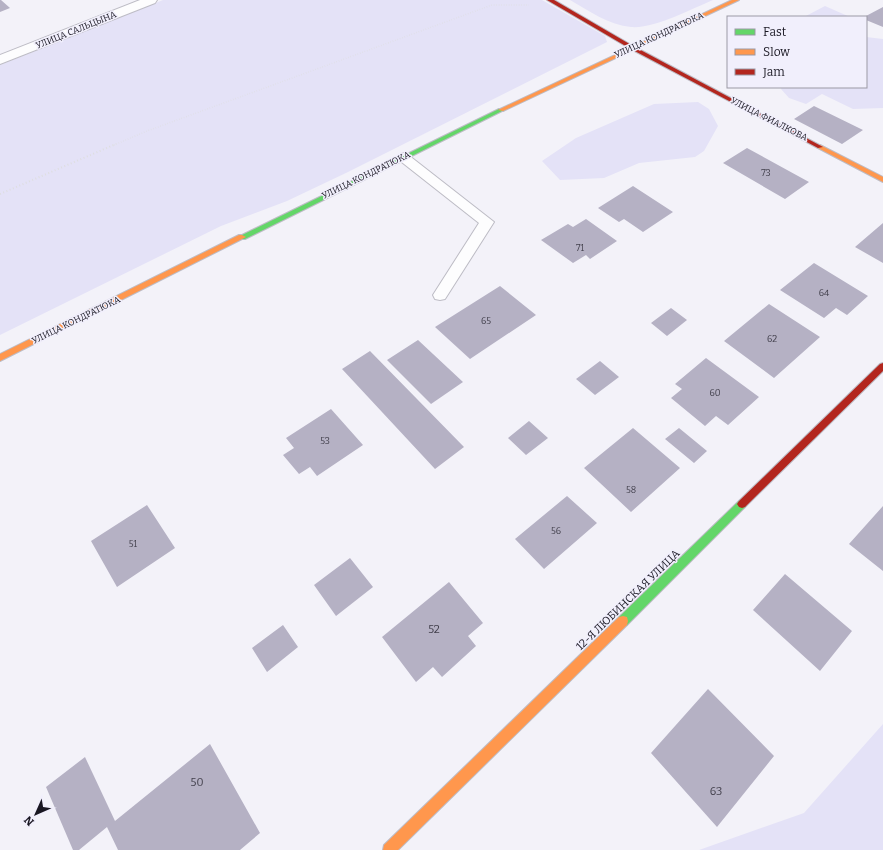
<svg xmlns="http://www.w3.org/2000/svg" width="883" height="850" font-family="Bitter,serif">
<style>
.green{fill:#e4e2f7}
.building{fill:#b5b1c4}
.lines{fill:none;stroke-linecap:round;stroke-linejoin:round}
.lane-casing{stroke:#bdbcc5;stroke-width:2}
.street-casing{stroke:#bdbcc5;stroke-width:2}
.fast-casing{stroke:#bdbcc5;stroke-width:2}
.slow-casing{stroke:#bdbcc5;stroke-width:2}
.jam-casing{stroke:#bdbcc5;stroke-width:2}
.path-far1{stroke:#dedee0;stroke-width:1.5;stroke-dasharray:0.5 2;stroke-linecap:butt}
.path{stroke:#dedee0;stroke-width:2;stroke-dasharray:1 2.5;stroke-linecap:butt}
.lane{fill:#fdfdfe;fill-rule:evenodd}
.street{fill:#fdfdfe;fill-rule:evenodd}
.fast{fill:#63d668;fill-rule:evenodd}
.slow{fill:#ff974d;fill-rule:evenodd}
.jam{fill:#b3261e;fill-rule:evenodd}
.labels{text-anchor:middle;dominant-baseline:central;stroke-width:3;stroke-linejoin:round;paint-order:stroke}
.far-street-label{font-size:9px;fill:#191722;stroke:#f1effc}
.number-label{font-size:9px;fill:#403e4a}
.street-label{font-size:11px;fill:#191722;stroke:#f1effc}
.near-number-label{font-size:11px;fill:#403e4a}
</style>
<rect width="100%" height="100%" fill="#f3f2f9"/>
<path class="green" d="M163,0H542L605,36L607,42L348,172L287,201L221,226L0,335V65Z
M570,0H713C691,9 655,29 631,27C609,25 589,11 570,0Z
M825,6L850,17H804Z
M866,37L883,39V108L853,109L822,94L806,104L789,98L781,89L782,87H866Z
M698,102L709,109L718,126L704,151L695,157L639,163L604,178L560,180L542,161L576,138L654,104Z
M883,724V850H699L804,813Z"/>
<path class="building" d="M0,0H1L10,8L0,12Z
M883,7V27L866,20V16Z
M814,106L863,130L842,144L794,119Z
M747,148L809,182L785,199L723,163Z
M633,186L673,212L643,232L624,219L619,222L598,208Z
M586,219L617,241L590,259L586,255L573,263L541,240L568,224L573,227Z
M883,223V263L855,247Z
M814,263L868,296L847,315L836,308L824,318L780,290Z
M500,286L536,315L470,359L435,327Z
M769,304L820,337L774,378L724,341Z
M671,308L687,320L667,336L651,323Z
M418,340L463,382L431,404L387,360Z
M370,351L464,447L435,469L342,369Z
M706,358L759,397L728,425L716,416L705,426L671,398L682,389L675,384Z
M600,361L619,377L595,395L576,379Z
M331,409L363,445L317,476L310,467L299,474L283,455L294,448L286,438Z
M529,421L548,438L526,455L508,438Z
M633,428L680,468L631,512L584,468Z
M679,428L707,451L694,463L665,439Z
M567,496L597,523L544,569L515,539Z
M147,505L175,548L117,587L91,541Z
M883,506V571L849,544Z
M350,558L373,587L336,616L314,585Z
M785,574L852,631L820,671L753,610Z
M449,582L483,623L468,636L476,646L442,677L433,667L416,682L382,637Z
M283,625L298,647L267,672L252,648Z
M708,689L774,756L717,827L651,753Z
M210,744L260,833L240,850H118L107,827L79,850H73L46,787L85,757L115,821Z"/>
<g class="lines">
<g class="lane-casing">
<path id="lane" d="M403,153L407,154L494,222L445,299L440,300L435,299L433,295L479,223L399,160L397,157Z"/>
</g>
<g class="street-casing">
<path id="street" d="M140,0H157L155,3L0,64V55Z"/>
</g>
<g class="fast-casing">
<path id="fast" d="M499,109L504,110L245,239H242L238,237Z
M742,500L745,501L747,504L745,507L627,625L623,626L619,625L618,621L619,617L739,501Z"/>
</g>
<g class="slow-casing">
<path id="slow" d="M732,0H739L503,111L498,110Z
M820,145L883,177V182L818,148L817,147Z
M239,235H242L246,237L0,361V354Z
M623,616L627,617L628,621L627,625L398,850H383L384,845L619,617Z"/>
</g>
<g class="jam-casing">
<path id="jam" d="M547,0H554L633,46L823,147L818,148L629,48Z
M883,363V371L745,507L742,508L739,507L737,504L739,501L880,364Z"/>
</g>
<path class="path-far1" d="M114,145L147,131L492,5H529"/>
<path class="path" d="M0,194L116,144"/>
<use href="#lane" class="lane"/>
<use href="#street" class="street"/>
<use href="#fast" class="fast"/>
<use href="#slow" class="slow"/>
<use href="#jam" class="jam"/>
</g>
<g class="labels">
<g class="far-street-label">
<text transform="translate(76 30) rotate(-22)">УЛИЦА САЛЬЦЫНА</text>
<text transform="translate(659 35) rotate(-25)">УЛИЦА КОНДРАТЮКА</text>
<text transform="translate(769 119) rotate(27)">УЛИЦА ФИАЛКОВА</text>
<text transform="translate(366 175) rotate(-26)">УЛИЦА КОНДРАТЮКА</text>
<text transform="translate(76 320) rotate(-26)">УЛИЦА КОНДРАТЮКА</text>
</g>
<g class="number-label">
<text x="766" y="173">73</text>
<text x="580" y="248">71</text>
<text x="824" y="293">64</text>
<text x="486" y="321">65</text>
<text x="772" y="339">62</text>
<text x="715" y="393">60</text>
<text x="325" y="441">53</text>
<text x="631" y="490">58</text>
<text x="556" y="531">56</text>
<text x="133" y="544">51</text>
</g>
<g class="street-label">
<text transform="translate(628 600) rotate(-44)">12-Я ЛЮБИНСКАЯ УЛИЦА</text>
</g>
<g class="near-number-label">
<text x="434" y="629">52</text>
<text x="197" y="782">50</text>
<text x="716" y="791">63</text>
</g>
</g>
<rect x="727" y="16" width="140" height="72" fill="#f1effc" stroke="#9b99a5"/>
<rect x="735" y="29" width="20" height="6" fill="#63d668" stroke="#9b99a5"/>
<text x="763" y="36" font-size="12" fill="#191722">Fast</text>
<rect x="735" y="49" width="20" height="6" fill="#ff974d" stroke="#9b99a5"/>
<text x="763" y="56" font-size="12" fill="#191722">Slow</text>
<rect x="735" y="69" width="20" height="6" fill="#b3261e" stroke="#9b99a5"/>
<text x="763" y="76" font-size="12" fill="#191722">Jam</text>
<g transform="translate(36 814) rotate(225)" stroke="#f1effc" stroke-width="3" paint-order="stroke">
<path d="M0-3L7 15L0 10L-7 15Z" fill="#191722"/>
<text y="-6" font-size="11" font-weight="bold" text-anchor="middle" fill="#191722">N</text>
</g>
</svg>
